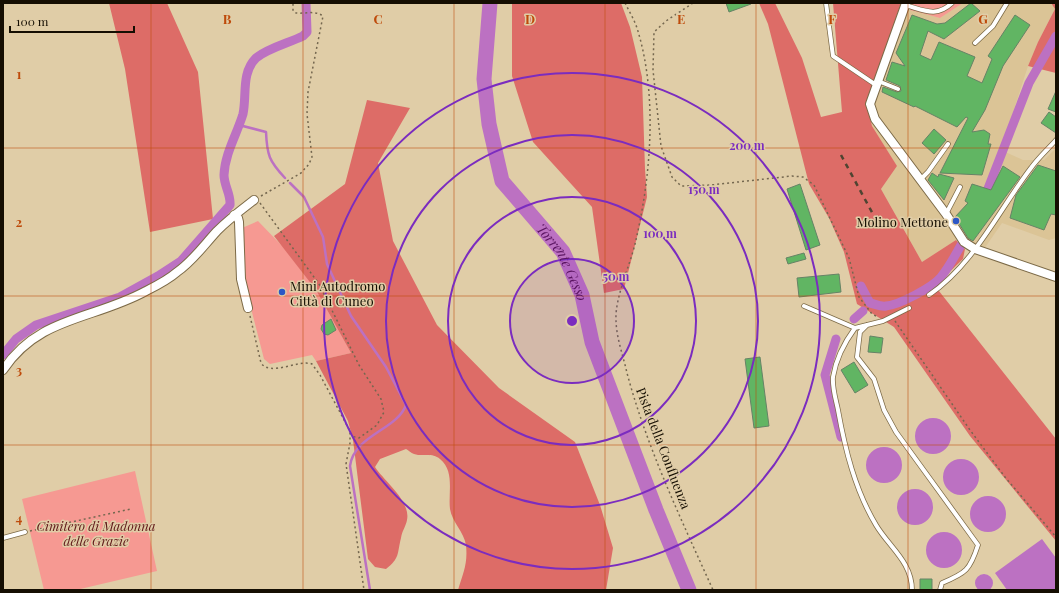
<svg xmlns="http://www.w3.org/2000/svg" width="1059" height="593" font-family="'Playfair Display',serif">
<style>
.built{fill:#dbc496}
.green{fill:#f69992}
.forest{fill:#dd6c67}
.water{fill:#bc71c2}
.lines{fill:none;stroke-linecap:round;stroke-linejoin:round}
.stream{stroke:#bc71c2;stroke-width:2.5}
.canal{stroke:#bc71c2;stroke-width:9}
.river{stroke:#bc71c2;stroke-width:15}
.building{fill:#61b563;stroke:#668366}
.lane-casing{stroke:#7c6a47;stroke-width:5.5}
.street-casing{stroke:#7c6a47;stroke-width:10}
.path{stroke:#74674f;stroke-width:1.5;stroke-dasharray:2 3;stroke-linecap:butt}
.lane{stroke:#fff;stroke-width:4}
.street{stroke:#fff;stroke-width:8}
.rail{stroke:#4f4431;stroke-width:2.5;stroke-dasharray:5 5;stroke-linecap:butt}
.grid{fill:none;stroke:#be4a0a;stroke-width:1;stroke-opacity:0.55}
.ring{fill:none;stroke:#7b2cbf;stroke-width:2}
.poi-dot{fill:#2c57c6;stroke:#e0cda7;stroke-width:1.5}
.labels{text-anchor:middle;dominant-baseline:central;stroke-width:3;stroke-linejoin:round;paint-order:stroke}
.poi-label{font-size:13px;fill:#150e02;stroke:#e0cda7;text-anchor:end}
.street-label{font-size:13px;fill:#150e02;stroke:#e0cda7}
.park-label{font-size:13px;font-style:italic;fill:#601819;stroke:#e0cda7}
.water-label{font-size:14px;font-style:italic;fill:#5a1460;stroke:#e0cda7}
.grid-label{font-size:13px;text-anchor:middle;font-weight:bold;fill:#be4a0a;stroke:#e0cda7;stroke-width:3;stroke-linejoin:round;paint-order:stroke}
.centre{fill:#7b2cbf;stroke:#e0cda7;stroke-width:2}
.ring-label{font-size:12px;text-anchor:middle;font-weight:bold;fill:#7b2cbf;stroke:#e0cda7;stroke-width:3;stroke-linejoin:round;paint-order:stroke}
</style>
<rect width="100%" height="100%" fill="#e0cda7"/>
<path class="built" d="M963,3H1051L1055,9L1038,42L1028,66L1001,150L1023,160H1044L1056,148V238L1049,240L1002,223L984,249L962,244L956,240L922,262L881,189L897,166L872,126L867,104L901,6L910,10L940,18Z"/>
<path class="green" d="M912,3H963L940,18L910,10Z
M258,221L285,249L316,290L351,353L316,361L312,355L270,364L264,359L243,277L242,228Z
M135,471L157,571L76,590H44L22,499Z"/>
<path class="forest" d="M109,3H167L198,72L213,219L150,232L125,69Z
M512,3H621L630,27L642,77L645,169L647,197L624,289L604,293L592,207L533,142L512,76Z
M759,3H775L802,58L821,117L842,112L833,3H901L867,104L872,126L897,166L881,189L922,262L956,240L965,249L963,259L935,286L1056,439V541L970,436L894,327L857,304L844,252L829,218L809,184L768,24Z
M1051,3H1056V73L1028,66L1038,42L1055,9Z
M367,100L410,108L378,163L393,241L437,325L499,388L575,442L600,505L613,548L606,590H458C463,573 468,564 466,545C464,532 452,522 450,509C448,493 455,471 440,459C432,452 423,457 414,454C411,453 408,450 406,449L380,459L375,467C384,481 411,501 407,520C406,526 402,531 401,538C397,554 400,558 386,569L375,567L368,559L353,440L348,421L316,361L351,353L316,290L274,236L345,184Z"/>
<path class="water" d="M915 436a18 18 0 1 1 36 0a18 18 0 1 1-36 0Z
M866 465a18 18 0 1 1 36 0a18 18 0 1 1-36 0Z
M943 477a18 18 0 1 1 36 0a18 18 0 1 1-36 0Z
M897 507a18 18 0 1 1 36 0a18 18 0 1 1-36 0Z
M970 514a18 18 0 1 1 36 0a18 18 0 1 1-36 0Z
M926 550a18 18 0 1 1 36 0a18 18 0 1 1-36 0Z
M1042,539L1056,558V590H1007L995,573Z
M975 583a9 9 0 1 1 18 0a9 9 0 1 1-18 0Z"/>
<g class="lines">
<path class="stream" d="M239,125L266,132C267,155 269,161 285,178
M290,183L304,197L323,237L327,264L351,316L386,367L406,405C397,430 354,435 350,466L370,590"/>
<path class="canal" d="M984,199L1029,83L1056,36
M861,286L870,303C875,304 881,307 886,306C899,305 933,287 941,277C949,267 955,256 961,245
M854,319L863,311
M836,339L825,375L841,437
M3,355L16,339L36,325L120,297L158,276L181,261L230,205C231,194 224,186 224,175C225,153 237,134 243,114C247,95 241,73 256,58C268,48 289,43 303,36L307,32L306,3"/>
<path class="river" id="s1" d="M490,3L484,79L489,124L502,181L563,252L582,295L592,342L656,510L689,590"/>
</g>
<path class="building" d="M726,3H750L751,4L729,12Z
M971,3L980,11L944,39L928,31L920,55L931,60L939,42L975,57L967,76L982,83L992,59L988,56L1015,15L1030,25L1003,66L985,110L972,132L984,130L990,134L988,144H991L982,175L940,173L968,118L966,117L957,127L915,106L914,107L882,92L883,87L897,92L901,91L900,86L886,80L892,62L905,66L896,53L912,15L937,24L945,23Z
M1056,91V112L1048,109Z
M1049,112L1056,117V133L1041,123Z
M934,129L946,140L934,154L922,143Z
M1038,165L1056,171V215L1051,214L1044,230L1010,218L1016,195Z
M1003,166L1020,177L973,241L968,238L955,217L968,203L965,201L972,184L991,190Z
M932,173L938,177L939,174L954,178L944,200L928,180Z
M800,184L820,245L806,250L787,189Z
M804,253L806,259L788,264L786,258Z
M839,274L841,292L799,297L797,278Z
M331,319L336,330L328,335L324,334L321,329L322,325Z
M870,336L883,338L881,353L868,352Z
M760,357L769,426L754,428L745,359Z
M854,362L868,385L855,393L841,370Z
M920,579H932V590H920Z"/>
<g class="lines">
<g class="lane-casing">
<path id="lane" d="M826,3L833,56L876,85
M905,5C924,10 936,18 952,3
M975,43L993,26L1007,3
M878,81L898,89
M920,180L928,172L948,144
M946,214L960,187
M929,295C975,263 998,211 1031,168C1038,158 1048,149 1056,140
M804,306L855,328
M867,325L860,332L857,357L874,379L884,410L896,432L978,545C970,570 966,573 942,583L940,590
M855,328C844,343 836,358 833,377C832,388 836,400 838,410C845,449 855,490 876,525C889,547 912,562 912,590
M855,328L883,321L909,308
M3,538L25,532"/>
</g>
<g class="street-casing">
<path id="street" d="M906,3L870,104L875,119L946,214L964,242L975,249L1056,277
M234,215L238,218L239,222L241,279L248,308
M3,370C39,316 93,320 146,291C156,286 168,280 177,272C193,261 204,245 217,231C229,219 241,210 254,200"/>
</g>
<path class="path" d="M625,3C629,11 634,19 637,28C658,95 651,177 635,244C630,265 615,298 616,319C616,337 623,355 627,373C647,448 681,519 713,590
M693,3L666,21L654,32L653,70L661,146L672,177L681,186L711,185L792,176L803,177L814,185L849,258L859,297L872,314L876,316
M261,196L301,173L309,164L312,157L307,114L308,92L323,16C315,10 305,14 296,13L293,11V3
M260,203L319,284L359,365L381,399L384,412L377,425L359,438L351,436
M250,316L261,363C271,377 298,359 312,364L320,375L350,431V443L346,464L364,590
M895,321L970,430L1005,477L1056,537
M30,531L131,509"/>
<use href="#lane" class="lane"/>
<use href="#street" class="street"/>
<path class="rail" d="M841,155L874,216"/>
</g>
<path class="grid" d="M151,3V590M303,3V590M454,3V590M605,3V590M756,3V590M908,3V590M3,148H1056M3,296H1056M3,445H1056"/>
<circle cx="572" cy="321" r="62" fill="#7b2cbf" fill-opacity=".12"/>
<g class="ring">
<circle cx="572" cy="321" r="62"/>
<circle cx="572" cy="321" r="124"/>
<circle cx="572" cy="321" r="186"/>
<circle cx="572" cy="321" r="248"/>
</g>
<g class="poi-dot">
<circle cx="956" cy="221" r="4"/>
<circle cx="282" cy="292" r="4"/>
</g>
<g class="labels">
<g class="poi-label">
<text x="948" y="221">Molino Mettone</text>
<text x="290" y="285" text-anchor="start">Mini Autodromo<tspan x="290" dy="15">Città di Cuneo</tspan></text>
</g>
<g class="street-label">
<text transform="translate(664 448) rotate(69)">Pista della Confluenza</text>
</g>
<g class="park-label">
<text x="96" y="525">Cimitero di Madonna<tspan x="96" dy="15">delle Grazie</tspan></text>
</g>
<g class="water-label">
<text stroke="none"><textPath href="#s1" startOffset="282">Torrente Gesso</textPath></text>
</g>
</g>
<g class="grid-label">
<text x="227" y="24">B</text>
<text x="378" y="24">C</text>
<text x="530" y="24">D</text>
<text x="681" y="24">E</text>
<text x="832" y="24">F</text>
<text x="983" y="24">G</text>
<text x="19" y="79">1</text>
<text x="19" y="227">2</text>
<text x="19" y="375">3</text>
<text x="19" y="523">4</text>
</g>
<circle cx="572" cy="321" r="6" class="centre"/>
<g class="ring-label">
<text x="747" y="150">200 m</text>
<text x="704" y="194">150 m</text>
<text x="660" y="238">100 m</text>
<text x="616" y="281">50 m</text>
</g>
<rect width="1059" height="593" fill="none" stroke="#150e02" stroke-width="8"/>
<path d="M10 26v6h124v-6" fill="none" stroke="#150e02" stroke-width="2"/>
<text x="16" y="26" font-size="12" fill="#150e02" stroke="#e0cda7" stroke-width="3" paint-order="stroke">100 m</text>
</svg>
